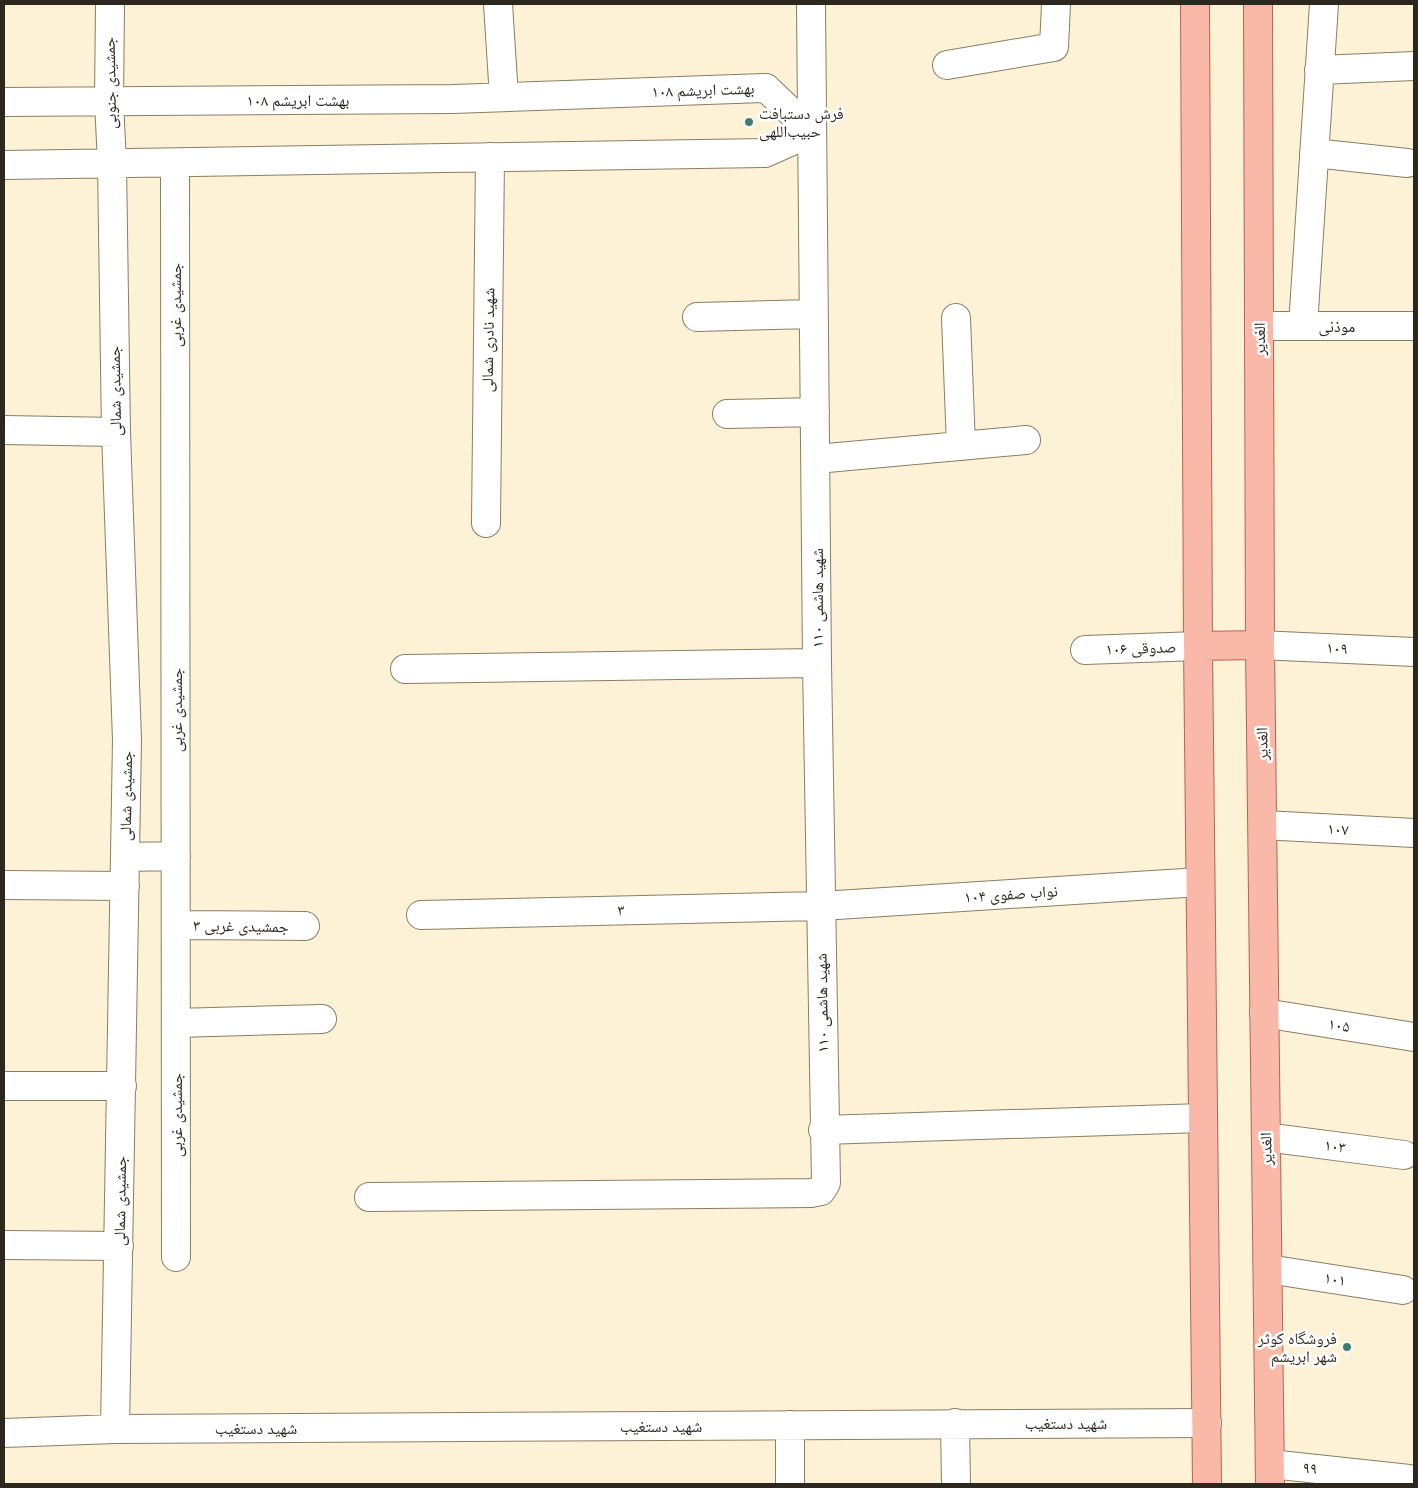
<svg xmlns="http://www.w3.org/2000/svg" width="1418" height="1488" font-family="'Times New Roman','Noto Naskh Arabic',serif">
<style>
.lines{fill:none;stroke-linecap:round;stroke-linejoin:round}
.minor-casing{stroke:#887e65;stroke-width:30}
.major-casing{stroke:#b06752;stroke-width:30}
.minor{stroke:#fff;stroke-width:28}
.major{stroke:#fab8a8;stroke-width:28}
.poi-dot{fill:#3d7e6e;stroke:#fff;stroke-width:2}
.labels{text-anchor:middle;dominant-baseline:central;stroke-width:5;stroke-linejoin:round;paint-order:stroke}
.street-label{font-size:16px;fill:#2c281d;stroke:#fff}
.poi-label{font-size:16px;fill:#2c281d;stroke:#fff;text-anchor:start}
</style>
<rect width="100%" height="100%" fill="#fdf2d6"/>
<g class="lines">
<g class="minor-casing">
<path id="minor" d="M110,4L109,101L112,163L116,432L127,740L115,1429
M498,4L504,97
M947,65L1054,47L1056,4
M1319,70L1414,66
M4,102L453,99L766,88L812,132L765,153L4,165
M1314,153L1407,163
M175,163L176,1257
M697,317L814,314
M956,318L961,446
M1259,326H1414
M1303,326L1324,4
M727,414L815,412
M4,430L116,432
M816,459L1026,440
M486,523L490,157
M1260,645L1414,652
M1085,650L1198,646
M405,669L817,663
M1263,825L1414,833
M125,857L176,856
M4,885L125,886
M421,915L821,906L1200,882
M176,925L305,926
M1264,1013L1414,1037
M176,1023L322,1019
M4,1086H122
M823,1130L1203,1118
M1266,1137L1404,1155
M369,1197L811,1193L821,1191L826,1183L817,663L811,4
M4,1245L119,1246
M1268,1269L1403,1290
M955,1423L956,1484
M790,1425V1484
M4,1433L115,1429L1207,1423
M1270,1464L1409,1479"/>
</g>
<g class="major-casing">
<path id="major" d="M1195,4L1198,646L1207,1484
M1258,4L1260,645L1270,1484
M1198,646L1260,645"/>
</g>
<use href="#minor" class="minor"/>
<use href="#major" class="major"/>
</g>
<g class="poi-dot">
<circle cx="749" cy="122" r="5"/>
<circle cx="1347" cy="1347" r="5"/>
</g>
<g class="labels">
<g class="street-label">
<text transform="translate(110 83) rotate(-91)">جمشیدی جنوبی</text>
<text transform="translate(703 90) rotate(-2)">بهشت ابریشم ۱۰۸</text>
<text x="298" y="100">بهشت ابریشم ۱۰۸</text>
<text transform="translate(175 305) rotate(-90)">جمشیدی غربی</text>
<text x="1337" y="326">موذنی</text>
<text transform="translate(1259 339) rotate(-90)">الغدیر</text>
<text transform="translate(488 340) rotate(-89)">شهید نادری شمالی</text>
<text transform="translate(115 391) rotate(-91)">جمشیدی شمالی</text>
<text transform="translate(817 598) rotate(-90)">شهید هاشمی ۱۱۰</text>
<text transform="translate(1141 648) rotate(-2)">صدوقی ۱۰۶</text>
<text transform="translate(1337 648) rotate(3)">۱۰۹</text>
<text transform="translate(176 710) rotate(-90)">جمشیدی غربی</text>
<text transform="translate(1262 744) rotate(-91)">الغدیر</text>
<text transform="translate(126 796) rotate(-89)">جمشیدی شمالی</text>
<text transform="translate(1338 829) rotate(3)">۱۰۷</text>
<text transform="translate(1011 894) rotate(-4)">نواب صفوی ۱۰۴</text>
<text transform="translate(621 910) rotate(-1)">۳</text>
<text transform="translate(241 926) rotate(1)">جمشیدی غربی ۳</text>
<text transform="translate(822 1003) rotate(-91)">شهید هاشمی ۱۱۰</text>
<text transform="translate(1339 1025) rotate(9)">۱۰۵</text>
<text transform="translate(176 1115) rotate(-90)">جمشیدی غربی</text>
<text transform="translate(1335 1146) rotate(7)">۱۰۳</text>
<text transform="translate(1266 1149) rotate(-91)">الغدیر</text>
<text transform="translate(120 1201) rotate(-89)">جمشیدی شمالی</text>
<text transform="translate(1335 1279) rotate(9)">۱۰۱</text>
<text x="1066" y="1423">شهید دستغیب</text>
<text x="661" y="1426">شهید دستغیب</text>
<text x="256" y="1428">شهید دستغیب</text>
<text transform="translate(1310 1468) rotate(6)">۹۹</text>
</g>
<g class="poi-label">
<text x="759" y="113">فرش دستبافت<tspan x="759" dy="18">حبیب‌اللهی</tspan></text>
<text x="1337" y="1338" text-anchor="end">فروشگاه کوثر<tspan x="1337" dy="18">شهر ابریشم</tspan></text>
</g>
</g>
<rect width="1418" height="1488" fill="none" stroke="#2c281d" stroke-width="10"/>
</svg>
